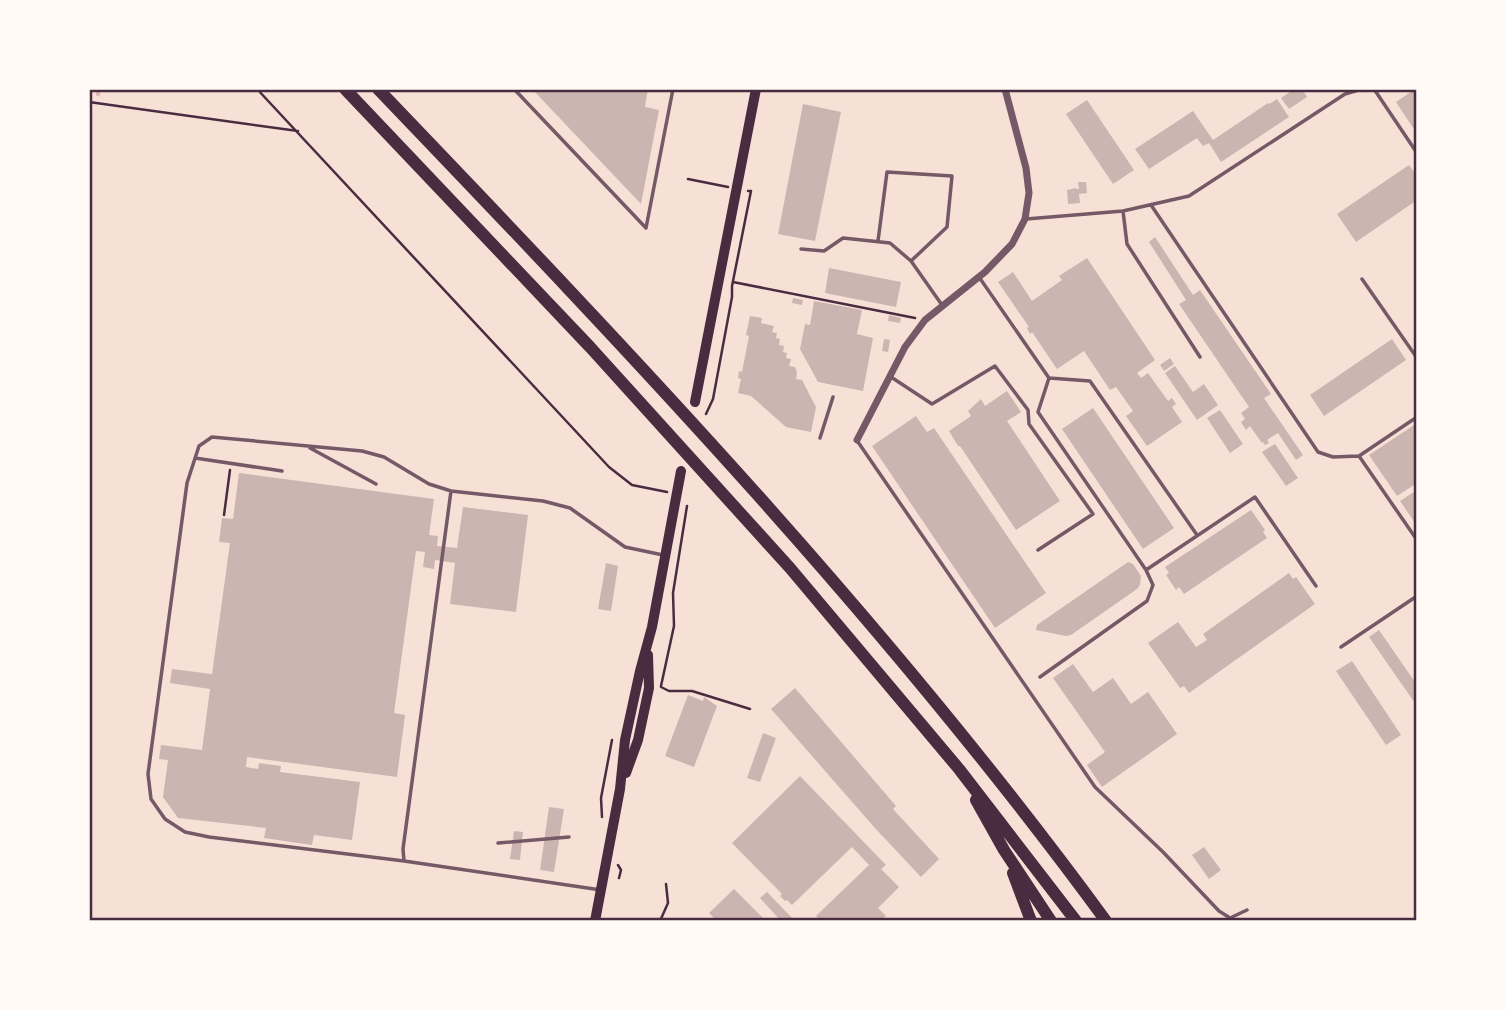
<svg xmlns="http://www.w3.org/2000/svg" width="1506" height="1010" font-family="'Titillium Web',sans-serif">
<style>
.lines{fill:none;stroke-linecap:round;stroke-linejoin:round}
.stream{stroke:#dcb8b0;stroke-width:4.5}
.building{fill:#ccb4b1}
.path{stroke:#4a2c40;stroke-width:2.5}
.service{stroke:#755966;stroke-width:3.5}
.minor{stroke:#755966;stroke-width:7}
.secondary{stroke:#4a2c40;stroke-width:10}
.motorway{stroke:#4a2c40;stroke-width:12}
.neatline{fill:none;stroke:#4a2c40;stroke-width:2.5}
</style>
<rect width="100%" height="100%" fill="#f7e1d7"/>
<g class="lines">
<path class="stream" d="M98,94L99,89
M89,114L90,112"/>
</g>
<path class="building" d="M532,89H648L645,107L659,110L641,204Z
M1294,89H1302L1307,97L1289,109L1281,98Z
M1415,89H1417V134L1396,102Z
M1277,99L1289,117L1221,162L1209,143L1203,146L1197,138L1149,169L1135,149L1193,111L1213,140L1268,103L1269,104Z
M1087,100L1134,170L1113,184L1066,114Z
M803,104L841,112L815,241L778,234Z
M1409,165L1417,176V200L1356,242L1337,214Z
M1078,182H1086L1087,193L1079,194L1080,203L1068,204L1067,190L1076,188V189H1079Z
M1155,237L1193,295L1200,290L1271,394L1264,398L1303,455L1296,460L1278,433L1267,440L1269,443L1265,445L1263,442L1262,443L1250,426L1246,430L1241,422L1245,419L1241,413L1249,407L1179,304L1186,300L1149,242Z
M1087,258L1155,360L1137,373L1141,378L1148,373L1168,401L1172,398L1176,404L1172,407L1182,422L1147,446L1126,416L1133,411L1116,387L1110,390L1084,351L1057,369L1032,332L1030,334L1027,328L1029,327L998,282L1013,272L1032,301L1062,280L1059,276Z
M829,268L901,282L896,307L825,293Z
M793,298L803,300L802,305L792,303Z
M814,301L862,310L857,334L873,338L863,391L818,382L800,349L805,324L810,325Z
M889,315L901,318L900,323L888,321Z
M750,316L762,318L761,323L774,326L772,332L777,333L776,338L780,339L779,345L784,346L783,352L787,353L786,358L791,359L789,366L795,367L797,372L796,379L802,380L816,407L811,432L786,427L751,396L738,393L741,379L738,378L739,371L742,372L749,336L746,335Z
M884,339L890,340L888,352L882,351Z
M1392,339L1406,360L1324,416L1310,395Z
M1170,358L1174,364L1164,371L1160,365Z
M1175,366L1193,392L1204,384L1218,405L1197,420L1165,373Z
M1007,391L1021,412L1007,421L1060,501L1016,530L960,446H958L949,431L971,416L968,411L981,399L985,406Z
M1093,408L1174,528L1143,549L1062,429Z
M1220,410L1243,444L1230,453L1207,418Z
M916,416L927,432L934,428L1046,593L995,628L872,446Z
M1417,423V483L1397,496L1369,455Z
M1275,444L1298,478L1286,486L1262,452Z
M239,473L434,499L429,535L438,536L437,546L457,548L463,507L528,515L516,612L450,604L455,563L435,560L434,569L423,567L425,552L416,551L394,713L405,715L397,777L247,757L246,767L258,769L259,763L281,766L280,772L360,782L352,840L314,835L312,845L264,838L266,828L178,818L163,797L168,760L159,759L161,745L202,750L210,689L170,683L172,669L212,674L230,543L219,542L222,518L233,519Z
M1417,490V526L1400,501Z
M1251,510L1265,530L1263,532L1267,538L1184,594L1179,587L1176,590L1166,575L1169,573L1165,567Z
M1128,562L1133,564L1141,576L1140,585L1137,589L1071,635L1066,636L1036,630L1037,625Z
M606,563L618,566L611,611L598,609Z
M1289,573L1293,579L1296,577L1315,604L1189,693L1184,686L1180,688L1148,643L1178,622L1196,647L1207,640L1203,634Z
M1379,630L1417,685V706L1369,637Z
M1352,661L1401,735L1386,745L1336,671Z
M1073,664L1093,692L1113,678L1131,704L1148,692L1177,734L1102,787L1087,765L1105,752L1053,678Z
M795,688L896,806L893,809L939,859L921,877L874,827L771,709Z
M688,695L703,701L704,697L717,706L694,767L665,756Z
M763,733L776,738L760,782L747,778Z
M800,776L886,865L881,869L899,887L878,908L886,916L881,921H820L816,916L869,865L852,847L792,905L787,900L785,901L780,896L782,894L732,843Z
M549,807L564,809L554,872L540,870Z
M514,831L523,832L520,860L510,859Z
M1204,847L1221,870L1209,879L1192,855Z
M734,889L763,918L760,921H717L709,913Z
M767,892L792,918L795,921H781L760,898Z"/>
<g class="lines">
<path class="path" d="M257,89L609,467L632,485L667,492
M89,102L298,131
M688,179L728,187
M733,282L915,318
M706,414L713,399L732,297V286L751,191H748
M224,515L230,470
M661,686L674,626L673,593L687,506
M661,687L669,691H692L750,709
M602,817L601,798L612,740
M618,865L621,870L619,878
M660,921L668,903L666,884"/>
<path class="service" d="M514,89L646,228L673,89
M1374,89L1417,153
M1151,205L1318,452L1333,457L1359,456L1417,417
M1123,211L1127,244L1200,357
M1026,219L1123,211L1189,196L1345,94L1362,89
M878,241L887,172L952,176L947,227L911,261L942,305
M801,249L824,251L843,238L890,243L911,261
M979,277L1049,378L1090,381L1197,535
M1362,279L1417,358
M891,377L932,404L995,366L1028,410L1029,424L1093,514L1038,550
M1049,378L1038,412L1146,570
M820,438L833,397
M858,442L1095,787L1163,852L1219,911L1230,918L1247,910
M310,448L376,484
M1359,456L1417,540
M195,458L282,471
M451,491L403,849L404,861L601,890
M1341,647L1417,596
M1040,677L1147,601L1153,585L1146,570L1255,497L1316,586
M498,843L569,837
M404,861L209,837L185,832L165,819L151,799L148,774L187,483L199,446L212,437L362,451L384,457L429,484L451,491L543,501L570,508L625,547L663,555"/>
<path class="minor" d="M857,440L905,347L925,320L985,272L1012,244L1025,219L1029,193L1026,168L1005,89"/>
<path class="secondary" d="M695,402L756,89
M626,773L638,740L649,688L648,655
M595,921L620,789L625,740L640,671L652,627L681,471"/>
<path class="motorway" d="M345,89L590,347L790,568L959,769L1076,921
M378,89C633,355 888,623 1106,921
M976,800L1004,850L1051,921
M1013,873L1031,921"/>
</g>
<rect width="1506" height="1010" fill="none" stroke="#fffaf5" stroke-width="182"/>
<rect x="91" y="91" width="1324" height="828" class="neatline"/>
</svg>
